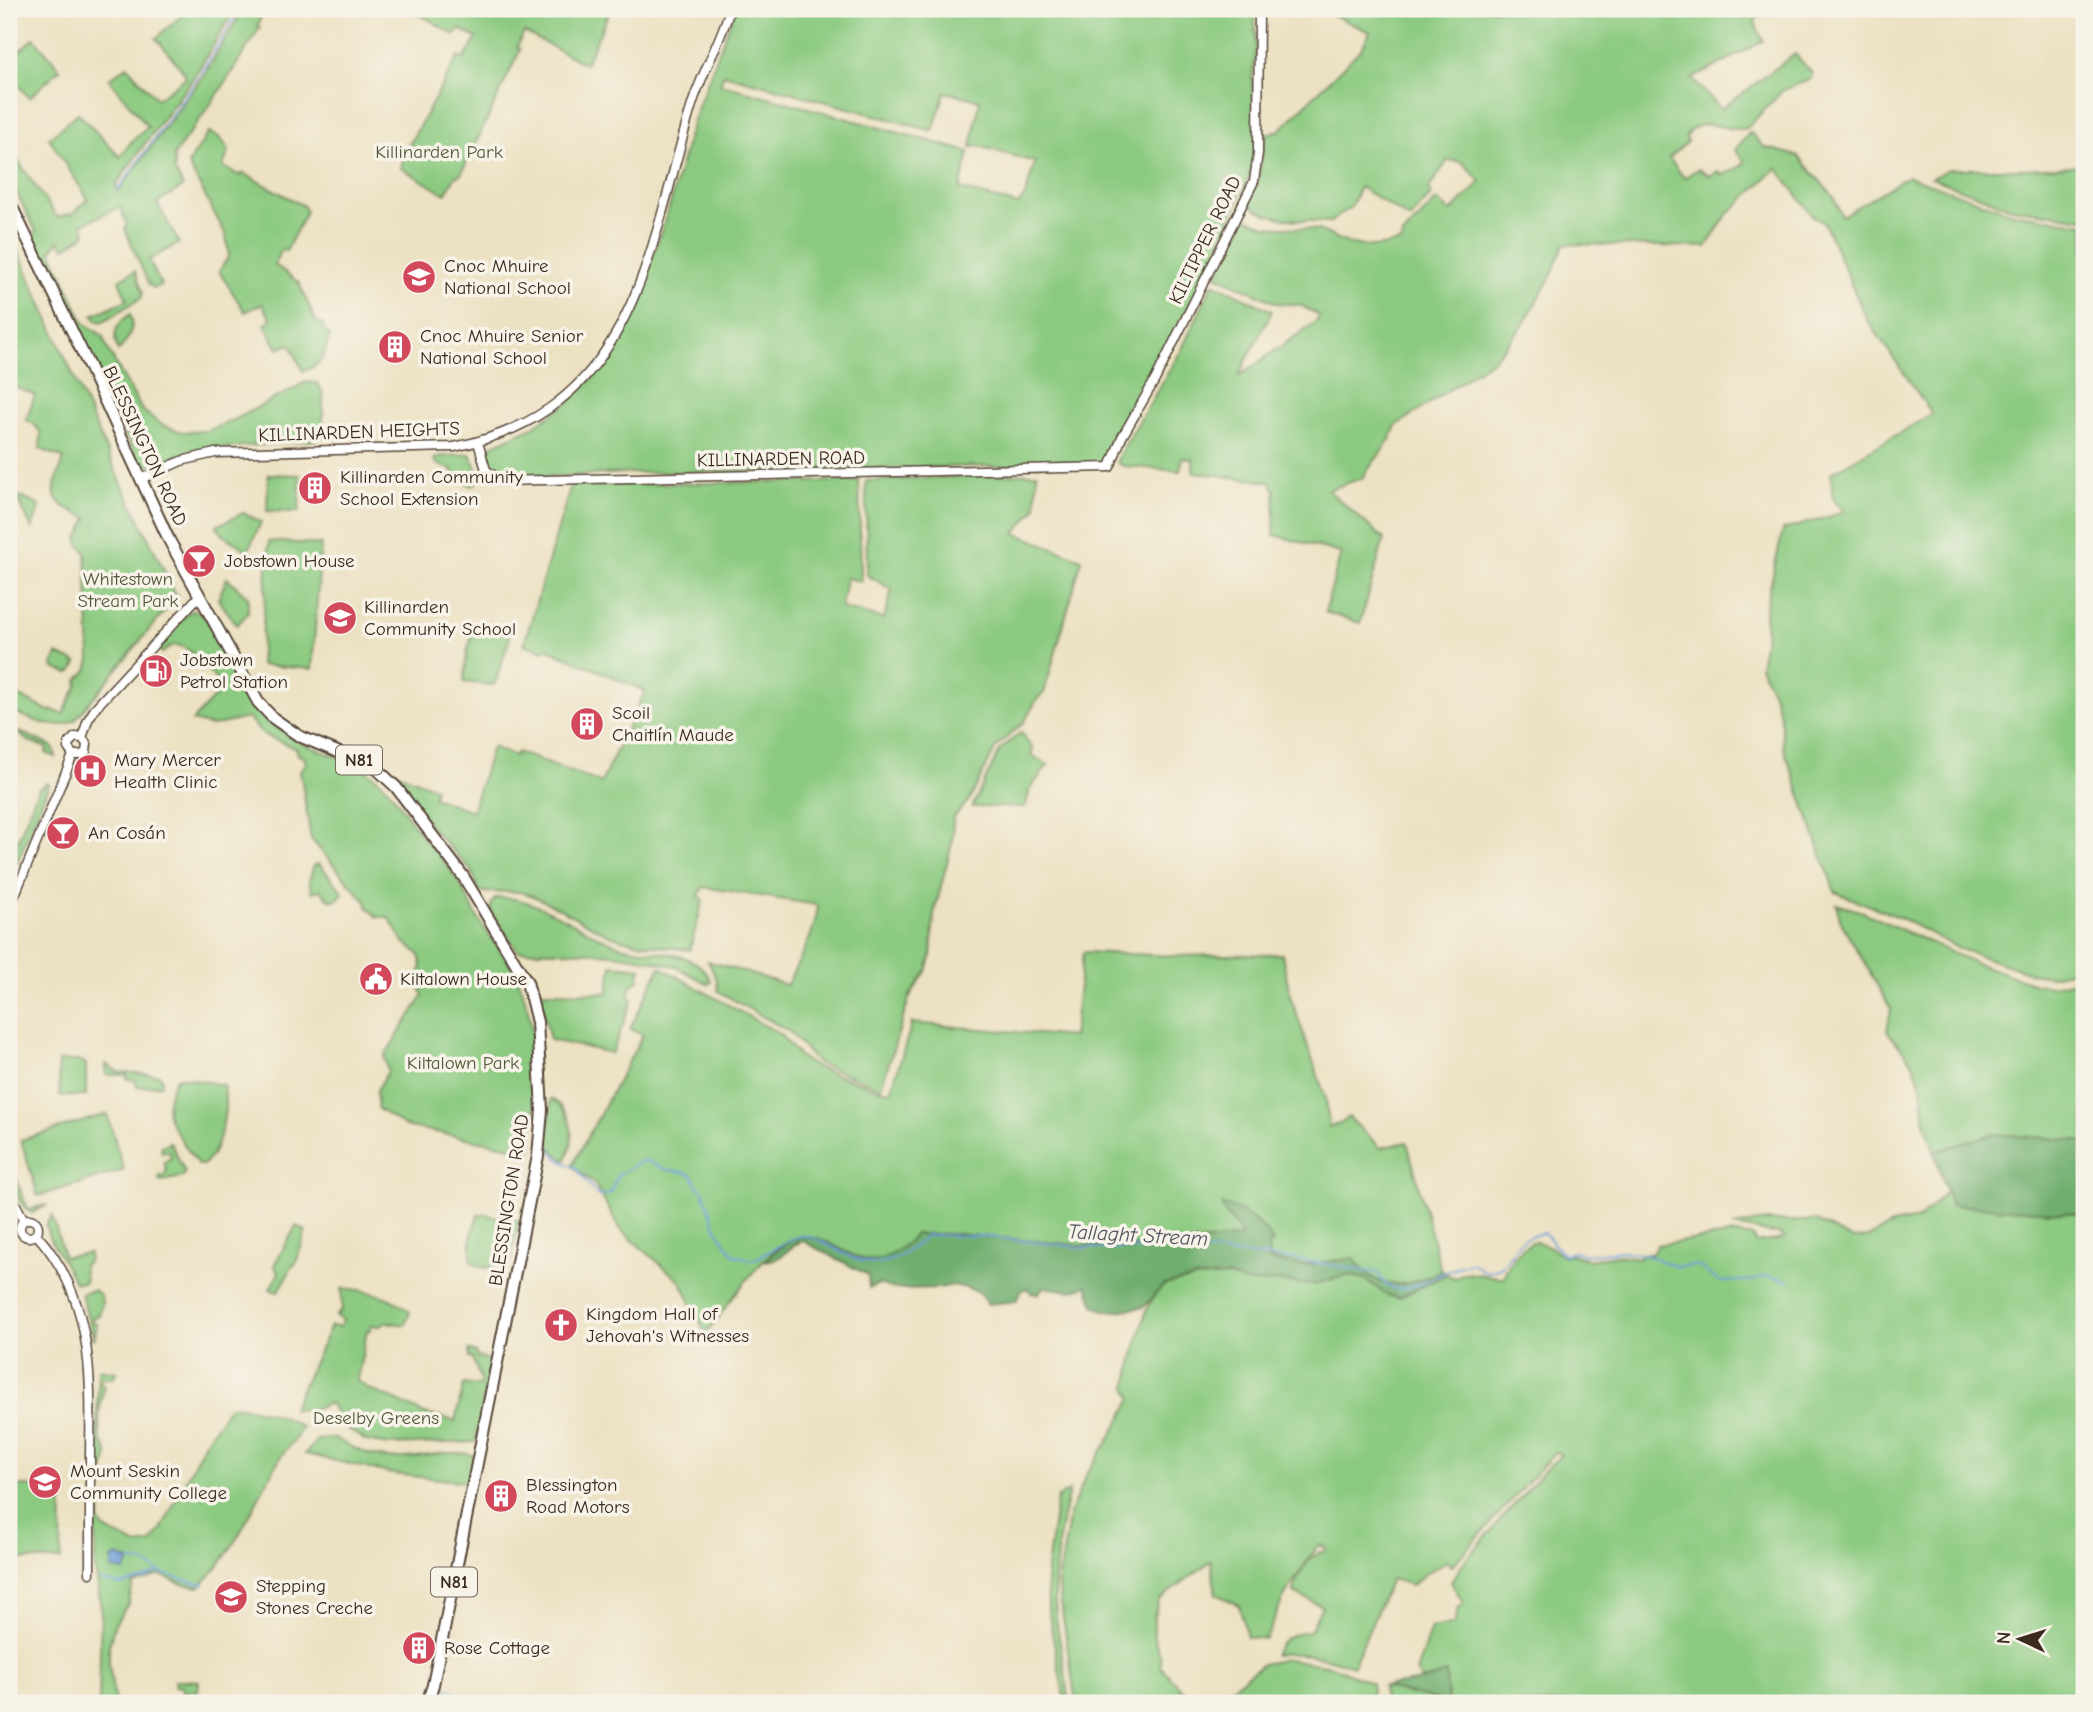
<svg xmlns="http://www.w3.org/2000/svg" width="2093" height="1712" font-family="'Comic Neue',sans-serif">
<style>
.green{fill:#8bca80;stroke:#637a4f;stroke-width:2;fill-rule:evenodd}
.forest{fill:#70ae6e;stroke:#566c46;stroke-width:2}
.water{fill:#70a0d9;stroke:#56657c;stroke-width:2}
.lines{fill:none;stroke-linecap:round;stroke-linejoin:round}
.stream{stroke:#70a0d9;stroke-width:2}
.tertiary-casing{stroke:#564537;stroke-width:11}
.primary-casing{stroke:#564537;stroke-width:14}
.tertiary{stroke:#fff;stroke-width:8}
.primary{stroke:#fff;stroke-width:10}
.labels{text-anchor:middle;dominant-baseline:central;stroke-width:7;stroke-linejoin:round;paint-order:stroke}
.shield{fill:#f7f3e8;stroke:#73665b;stroke-width:2}
.shield-label{font-size:18px;font-weight:bold;fill:#3b2a1e}
.park-label{font-size:19px;fill:#535a3b;stroke:#f7f3e8}
.street-label{font-size:19px;fill:#3b2a1e;stroke:#f7f3e8}
.poi-label{font-size:19px;fill:#3b2a1e;stroke:#f7f3e8;text-anchor:start}
.water-label{font-size:21px;font-style:italic;fill:#4e535f;stroke:#f7f3e8}
</style>
<rect width="100%" height="100%" fill="#f7f3e8"/>
<filter id="ink" filterUnits="userSpaceOnUse"><feTurbulence type="fractalNoise" baseFrequency=".0143" numOctaves="2"/><feDisplacementMap in="SourceGraphic" scale="14" xChannelSelector="R" yChannelSelector="G"/><feConvolveMatrix kernelMatrix="1 2 1 2 8 2 1 2 1" color-interpolation-filters="sRGB"/></filter>
<filter id="wash" filterUnits="userSpaceOnUse"><feTurbulence type="fractalNoise" baseFrequency=".00686" numOctaves="4" result="noise"/><feDisplacementMap in="SourceGraphic" scale="28" xChannelSelector="R" yChannelSelector="G"/><feGaussianBlur stdDeviation="1.57" result="paint"/><feColorMatrix in="noise" values="0 0 0 0 0 0 0 0 0 0 0 0 0 0 0 0 0 1.4 0 .05"/><feComposite in="paint" operator="in"/></filter>
<g filter="url(#wash)">
<rect width="100%" height="100%" fill="#ece1c2"/>
<path class="green" d="M189,9H235L194,77L141,149L116,185L118,192L207,70L243,9H272L267,17L262,15L257,26L260,27L220,91L174,155L175,171L183,187L157,203L179,243L149,260L161,285L154,288L149,285L125,229L127,225L120,207L82,224L86,234L65,248L59,241L51,251L84,323L103,336L107,348L142,410L162,425L182,432L207,431L234,420L306,382L317,383L323,393V435L315,440L190,451L154,466L140,465L31,239L36,231L9,178V155L18,161L57,217L74,213L88,199L49,138L78,113L120,157L132,141L148,127L109,79L127,66L157,99L185,78V73L156,38Z
M411,9H611L585,64L524,32L517,46L520,50L461,174L455,177L445,194L401,168L405,152L458,57L464,59L477,38L459,29L455,35Z
M735,9H1255L1256,51L1252,80L1256,145L1250,174L1204,279L1106,459L1100,464L633,473L513,478H502L490,470L487,454L493,445L533,427L569,402L591,380L620,341L635,309L669,208L693,120ZM724,74L933,131L945,92L980,100L971,147L979,146L1035,162L1025,196L1018,205L960,189L969,152L720,84Z
M1320,9H1720L1719,12L1735,9H1762L1764,12L1757,17L1755,23L1763,41L1692,79L1721,109L1795,54L1812,73L1811,79L1783,90L1747,128C1726,134 1702,112 1686,136L1688,142L1669,158L1684,178L1698,169L1710,176L1718,171L1721,175L1740,167L1745,162L1735,150L1750,132L1764,147L1798,156L1833,196L1842,216L1908,176L2012,213L2084,224V969L2050,976L2030,973L1960,949L1899,917L1835,892L1783,746L1780,714L1773,693L1760,666L1766,632L1765,609L1783,530L1845,512L1833,498L1831,473L1932,414L1866,318L1825,224L1812,215L1777,168L1727,215L1706,247L1564,244L1551,276L1522,327L1494,359L1396,426L1390,440L1362,478L1328,490L1384,539L1360,623L1325,612L1341,553L1274,535L1275,490L1270,482L1193,472V459L1182,458L1181,471L1124,466L1117,463L1118,457L1181,351L1213,283L1272,311L1238,377L1317,321L1319,315L1300,305L1276,303L1216,275L1243,217L1266,226L1319,230L1349,244L1377,247L1402,242L1403,235L1437,200L1451,212L1481,182L1462,162L1448,160L1428,190L1432,194L1410,219L1360,187L1351,207L1330,222C1304,220 1268,222 1249,203L1257,185L1266,134L1280,130L1362,48L1370,32Z
M34,38L60,69L29,98L9,73V60Z
M209,132L220,138L229,150L223,166L240,176L243,173L304,206L306,212L286,251L282,250L274,264L299,283L315,320L324,326L323,330L330,335C323,356 325,364 303,371L290,344L278,349L265,325L271,319L262,304L245,312L219,271L229,256L226,235L188,164Z
M2084,165V219L2012,208L1932,178L1946,170L1953,169H2027Z
M9,231L116,472L170,582L173,593L178,595L75,720C55,733 28,718 9,710V691L51,712L52,710L63,714L78,684L77,681L87,670L90,660L86,553L77,541L88,518C47,500 50,499 64,458L40,449L41,433L34,424L26,420L35,395L9,385Z
M135,271L143,293L141,298L102,322L96,320L93,315L127,300L119,280Z
M130,314C136,327 127,342 118,351C112,334 115,325 130,314Z
M470,454L481,479L472,486L455,477L453,470L437,464L434,460L436,457Z
M1037,473L1036,508L1015,533L1082,559L1044,693L1038,698L1024,722L996,747L970,799L953,818L952,843L934,914L931,958L927,970L910,996L881,1088L817,1063L790,1032L718,991L717,980L708,961L787,985C799,960 816,933 818,905L703,887L699,896L703,900L690,950C663,946 636,945 610,935C582,923 556,904 527,894C511,888 489,895 479,891L471,870L434,831L397,780L383,767L435,788L433,797L472,811L492,747L515,756L517,752L601,783L645,691L546,648L544,651L524,644L571,485L859,481L861,581L846,578L841,608L884,619L892,590L867,575L866,481Z
M268,474L300,475L299,512L267,511Z
M16,495L40,506L32,529Z
M243,513L261,522L248,551L223,535L217,526Z
M269,541L321,545L312,669L260,665Z
M227,578L248,597V613L237,625L218,599Z
M195,610C223,628 236,690 264,716C274,725 285,735 297,741C322,753 347,757 370,773C393,788 404,813 420,834C431,848 444,860 454,875C465,891 472,909 482,925C492,940 504,953 513,969C540,1017 537,1098 531,1151L405,1126L378,1109L376,1092L388,1071L384,1057L423,996L417,978L422,967L419,954L404,942L388,917H377L367,907V903L311,839L300,770L306,764L304,757L298,755L297,749L264,735L248,718L212,726L192,721L223,688C212,676 192,646 176,645C170,645 166,650 162,653L158,646L189,612Z
M474,627L506,633L510,637L495,683L492,685L464,682L467,653Z
M57,654L77,663L72,672L67,673L54,668L53,664Z
M17,731L50,745L54,749L56,757L46,753L47,748L26,740Z
M1021,732L1033,749L1031,755L1048,765L1030,789L1025,807H972L1000,750Z
M47,783L49,784L16,865L9,863L38,789Z
M319,864L343,892L338,899L331,901L320,890L312,892L309,881L314,865Z
M496,898C538,895 581,933 621,946C649,955 699,947 711,982L708,984C696,978 682,968 669,965C621,951 567,950 518,951L491,912V904Z
M1836,904L1863,912L1975,963L2035,984L2051,986L2084,979V1141L1993,1134L1934,1152L1924,1118L1922,1088L1913,1063L1887,1031L1891,1009L1841,922Z
M1083,952L1175,956L1282,954L1290,995L1326,1099L1329,1127L1342,1123L1349,1117C1359,1129 1371,1136 1380,1148L1407,1142L1441,1271C1408,1287 1377,1295 1354,1258L1304,1265L1269,1259L1268,1246L1241,1237L1182,1244L1122,1247L1088,1246L957,1234H915C866,1298 837,1224 794,1239C762,1251 727,1307 706,1334L681,1282L621,1230L594,1183L572,1166L643,1035L630,1029L660,967L780,1034L799,1056L816,1067L876,1089L891,1091L912,1023L1073,1037Z
M612,965L641,968L638,981L629,988L632,1001L612,1053L550,1040L539,992L608,993Z
M58,1061H81L86,1064V1096H60Z
M106,1064L118,1072L159,1075L162,1078L161,1085L137,1087L135,1080L127,1079V1075H106Z
M180,1077L223,1085C229,1106 221,1151 203,1165H198C191,1154 171,1127 168,1116C165,1106 171,1087 176,1078Z
M551,1099C573,1110 577,1141 565,1161L547,1144Z
M107,1114L124,1170L38,1196L21,1140Z
M170,1142L185,1172L182,1177L161,1181L159,1180L160,1176L167,1173L164,1162L171,1158L169,1151L162,1153L161,1147Z
M9,1164L28,1209L47,1205L32,1213C17,1205 9,1181 9,1164Z
M1947,1191L1951,1205L2084,1214V1703H1448L1446,1673L1422,1681L1416,1672L1431,1628L1455,1624L1458,1607L1464,1604L1451,1582L1466,1559L1542,1473L1561,1455L1556,1451L1452,1566L1447,1561L1426,1573L1413,1585L1391,1579L1353,1666C1327,1657 1301,1651 1274,1655C1281,1639 1293,1632 1310,1631L1322,1606L1294,1593C1294,1579 1310,1552 1325,1551L1327,1548L1318,1545L1284,1596L1266,1639L1247,1637L1239,1605L1216,1594L1211,1561L1159,1600L1154,1616V1638L1161,1658V1667L1184,1692L1191,1703H1076L1058,1584L1070,1513L1087,1473L1109,1440L1132,1399L1127,1387L1135,1350L1146,1312L1153,1297L1164,1285L1195,1278L1229,1276L1245,1282L1263,1283L1279,1281L1312,1285L1347,1275L1365,1279L1387,1295L1399,1298L1446,1274L1455,1278C1465,1268 1487,1278 1504,1277C1507,1263 1522,1246 1535,1241L1551,1247L1557,1253L1564,1256L1571,1254L1589,1260L1616,1255L1640,1258L1642,1254H1652L1657,1245L1735,1234L1753,1237L1755,1243C1766,1240 1775,1242 1784,1238L1779,1234L1733,1226L1767,1221H1816L1852,1239L1866,1238L1896,1223L1919,1219Z
M484,1214L503,1219L504,1226L509,1228L512,1220H519L510,1263C497,1267 481,1272 471,1260V1237L478,1215Z
M52,1215L64,1257L89,1253L88,1263L83,1264L85,1282L75,1283L49,1237L46,1225Z
M296,1226L306,1231L296,1263C287,1270 286,1284 277,1292L270,1289L279,1273L274,1265Z
M342,1288C366,1290 392,1295 410,1312L405,1325L386,1322L381,1326L371,1325L370,1330H367L357,1380L368,1389L398,1401L422,1413L455,1421L464,1384L480,1386L481,1380L472,1358H469V1350L475,1352L477,1357L490,1360L476,1442L388,1445L366,1441L345,1427L330,1403L309,1411L292,1409L331,1326L339,1327L343,1320L336,1316L342,1310Z
M93,1290L101,1295L102,1304L99,1315L92,1318V1322L97,1324L94,1340L81,1293Z
M98,1369L116,1372L114,1378H101L100,1383L104,1386L99,1413L100,1439L108,1454L100,1486V1523L104,1529L137,1545L151,1543L161,1530L205,1442L230,1406C251,1407 285,1415 302,1427C298,1438 287,1447 280,1458C255,1500 236,1553 199,1587L185,1585L160,1575L133,1584L129,1602L114,1626L109,1646V1664L115,1703H99L101,1606L95,1569Z
M335,1438C349,1447 370,1456 386,1458C416,1461 445,1448 474,1455L468,1482L393,1474L305,1454L317,1440Z
M9,1486L62,1487L61,1560L9,1559Z
M1069,1491C1060,1529 1053,1567 1055,1605C1057,1638 1067,1670 1068,1703H1065L1048,1609L1047,1569L1057,1498Z
M1287,1659L1331,1666L1372,1683L1371,1703H1210L1263,1664Z
M175,1680L199,1681L198,1691H187L181,1696L183,1687H174Z
M1383,1687L1448,1703H1384Z"/>
<path class="forest" d="M1993,1134L2084,1141V1214L1951,1205L1934,1152Z
M1222,1205C1240,1207 1265,1226 1273,1242L1268,1247L1269,1260L1304,1265L1354,1258C1376,1295 1408,1287 1441,1271L1446,1274L1399,1298L1387,1295L1365,1279L1347,1275L1312,1285L1279,1281L1263,1283L1244,1282L1229,1276L1195,1278L1164,1285L1144,1307L1116,1311L1104,1310L1094,1305L1087,1286L1070,1291L1043,1287L1038,1294L1031,1293L1028,1288L1022,1290L1016,1301L988,1304L978,1291L954,1285L938,1288L895,1289L878,1284L869,1288L868,1275L803,1241C785,1247 788,1259 763,1261C774,1253 789,1237 804,1237C840,1237 857,1277 895,1252C904,1246 909,1242 915,1234H957L1088,1246L1122,1247L1182,1244L1241,1237L1242,1234L1222,1209Z
M1446,1673L1448,1703L1383,1687L1422,1681Z"/>
<path class="water" d="M117,1556L130,1561L124,1571L112,1569V1558Z"/>
<g class="lines">
<path class="stream" d="M118,190L204,69L239,9
M9,308L10,306
M547,1146L560,1160L576,1168L598,1196L610,1194L618,1175L642,1161H647L667,1170L685,1172L692,1175L698,1187L703,1191L717,1230L734,1255L753,1260C767,1254 794,1234 806,1236C818,1238 830,1246 841,1252C879,1273 897,1262 927,1235L980,1236L1088,1248L1181,1249L1294,1259L1378,1273C1382,1281 1388,1289 1398,1289C1422,1288 1448,1267 1472,1263L1485,1272C1505,1270 1507,1259 1518,1245C1524,1237 1535,1235 1544,1233C1553,1240 1555,1249 1564,1255L1576,1251L1583,1255L1622,1251L1646,1255L1678,1267L1697,1265L1719,1282L1757,1280L1764,1276L1787,1280
M130,1561L144,1563L158,1571
M100,1580L120,1585L145,1579L159,1572L194,1583L204,1584
M441,1685L479,1703"/>
</g>
</g>
<g filter="url(#ink)">
<g class="lines">
<g class="tertiary-casing">
<path id="tertiary" d="M478,442L486,470L501,481L1110,467L1122,437L1155,380L1254,181L1258,153L1259,9
M141,479L181,461L215,453L454,447C634,411 647,256 691,108C701,74 720,43 730,9
M73,755H82L86,752L87,744L82,738L88,720L96,707L199,596
M73,755L68,748L69,743L75,737L82,738
M9,909L73,755
M9,1192L24,1220
M20 1228a9 9 0 1 1 18 0a9 9 0 1 1-18 0Z
M36,1234C94,1298 91,1376 90,1456C90,1495 90,1534 90,1573"/>
</g>
<g class="primary-casing">
<path id="primary" d="M9,201L88,364L169,540L258,702L273,718L299,736L376,768L396,787L463,876L527,982L537,1022L542,1110L538,1156L433,1685L427,1703"/>
</g>
<use href="#tertiary" class="tertiary"/>
<use href="#primary" class="primary"/>
</g>
</g>
<defs>
<g id="school-disc" transform="scale(1.75)"><circle r="9.5" fill="#d1495b" stroke="#f7f3e8"/><path d="M0-5L7-2L0 1L-7-2ZM-4 1L0 2.5L4 1V4Q0 6-4 4Z" fill="#fff"/></g>
<g id="building-disc" transform="scale(1.75)"><circle r="9.5" fill="#d1495b" stroke="#f7f3e8"/><path d="M-4-6H4V6H1V3H-1V6H-4ZM-2.5-4.3h1.7v1.8h-1.7ZM.8-4.3h1.7v1.8H.8ZM-2.5-1h1.7V.8h-1.7ZM.8-1h1.7V.8H.8Z" fill="#fff"/></g>
<g id="bar-disc" transform="scale(1.75)"><circle r="9.5" fill="#d1495b" stroke="#f7f3e8"/><path d="M-6-5H6L.8 .8V4.5H3.5V6h-7V4.5H-.8V.8Z" fill="#fff"/></g>
<g id="fuel-disc" transform="scale(1.75)"><circle r="9.5" fill="#d1495b" stroke="#f7f3e8"/><path d="M-5.5-6h7V0h2V4h1.3V-2.5L3-4.5l.8-.8L6-3V5H2.5V1h-1V6h-7ZM-4.2-4.7v3.2H.2V-4.7Z" fill="#fff"/></g>
<g id="hospital-disc" transform="scale(1.75)"><circle r="9.5" fill="#d1495b" stroke="#f7f3e8"/><path d="M-5-5h3v3.5h4V-5h3V5h-3V1.5h-4V5h-3Z" fill="#fff"/></g>
<g id="civic-disc" transform="scale(1.75)"><circle r="9.5" fill="#d1495b" stroke="#f7f3e8"/><path d="M-.6-6.5H3V-4.5H.6V-3L4-1V1h2V6H-6V1h2V-1L-.6-3ZM-1.2 2.5V6h2.4V2.5Z" fill="#fff"/></g>
<g id="church-disc" transform="scale(1.75)"><circle r="9.5" fill="#d1495b" stroke="#f7f3e8"/><path d="M-1.2-6h2.4v3.5h3.3v2.4h-3.3V6h-2.4V-.1h-3.3v-2.4h3.3Z" fill="#fff"/></g>
</defs>
<g fill-rule="evenodd">
<use href="#school-disc" x="419" y="277"/>
<use href="#building-disc" x="395" y="347"/>
<use href="#building-disc" x="315" y="488"/>
<use href="#bar-disc" x="199" y="561"/>
<use href="#school-disc" x="340" y="618"/>
<use href="#fuel-disc" x="156" y="671"/>
<use href="#building-disc" x="587" y="724"/>
<use href="#hospital-disc" x="90" y="771"/>
<use href="#bar-disc" x="63" y="833"/>
<use href="#civic-disc" x="376" y="979"/>
<use href="#church-disc" x="561" y="1325"/>
<use href="#school-disc" x="45" y="1482"/>
<use href="#building-disc" x="501" y="1496"/>
<use href="#school-disc" x="231" y="1597"/>
<use href="#building-disc" x="419" y="1648"/>
</g>
<g class="labels">
<g class="shield">
<rect x="336" y="745.5" width="46" height="29" rx="5"/>
<rect x="431" y="1567.5" width="46" height="29" rx="5"/>
</g>
<g class="shield-label">
<text x="359" y="760">N81</text>
<text x="454" y="1582">N81</text>
</g>
<g class="park-label">
<text x="439" y="152">Killinarden Park</text>
<text x="128" y="579">Whitestown<tspan x="128" dy="22">Stream Park</tspan></text>
<text x="463" y="1063">Kiltalown Park</text>
<text x="376" y="1418">Deselby Greens</text>
</g>
<g class="street-label">
<text transform="translate(1205 240) rotate(-64)">KILTIPPER ROAD</text>
<text transform="translate(359 432) rotate(-2)">KILLINARDEN HEIGHTS</text>
<text transform="translate(145 446) rotate(65)">BLESSINGTON ROAD</text>
<text transform="translate(781 459) rotate(-1)">KILLINARDEN ROAD</text>
<text transform="translate(509 1200) rotate(-81)">BLESSINGTON ROAD</text>
</g>
<g class="poi-label">
<text x="444" y="266">Cnoc Mhuire<tspan x="444" dy="22">National School</tspan></text>
<text x="420" y="336">Cnoc Mhuire Senior<tspan x="420" dy="22">National School</tspan></text>
<text x="340" y="477">Killinarden Community<tspan x="340" dy="22">School Extension</tspan></text>
<text x="224" y="561">Jobstown House</text>
<text x="364" y="607">Killinarden<tspan x="364" dy="22">Community School</tspan></text>
<text x="180" y="660">Jobstown<tspan x="180" dy="22">Petrol Station</tspan></text>
<text x="612" y="713">Scoil<tspan x="612" dy="22">Chaitlín Maude</tspan></text>
<text x="114" y="760">Mary Mercer<tspan x="114" dy="22">Health Clinic</tspan></text>
<text x="88" y="833">An Cosán</text>
<text x="400" y="979">Kiltalown House</text>
<text x="586" y="1314">Kingdom Hall of<tspan x="586" dy="22">Jehovah's Witnesses</tspan></text>
<text x="70" y="1471">Mount Seskin<tspan x="70" dy="22">Community College</tspan></text>
<text x="526" y="1485">Blessington<tspan x="526" dy="22">Road Motors</tspan></text>
<text x="256" y="1586">Stepping<tspan x="256" dy="22">Stones Creche</tspan></text>
<text x="444" y="1648">Rose Cottage</text>
</g>
<g class="water-label">
<text transform="translate(1138 1235) rotate(3)">Tallaght Stream</text>
</g>
</g>
<rect width="2093" height="1712" fill="none" stroke="#f7f3e8" stroke-width="35"/>
<g transform="translate(2020 1639) rotate(274)" stroke="#f7f3e8" stroke-width="5" paint-order="stroke">
<path d="M0-5L12 26L0 18L-12 26Z" fill="#3b2a1e"/>
<text y="-10" font-size="19" font-weight="bold" text-anchor="middle" fill="#3b2a1e">N</text>
</g>
</svg>
